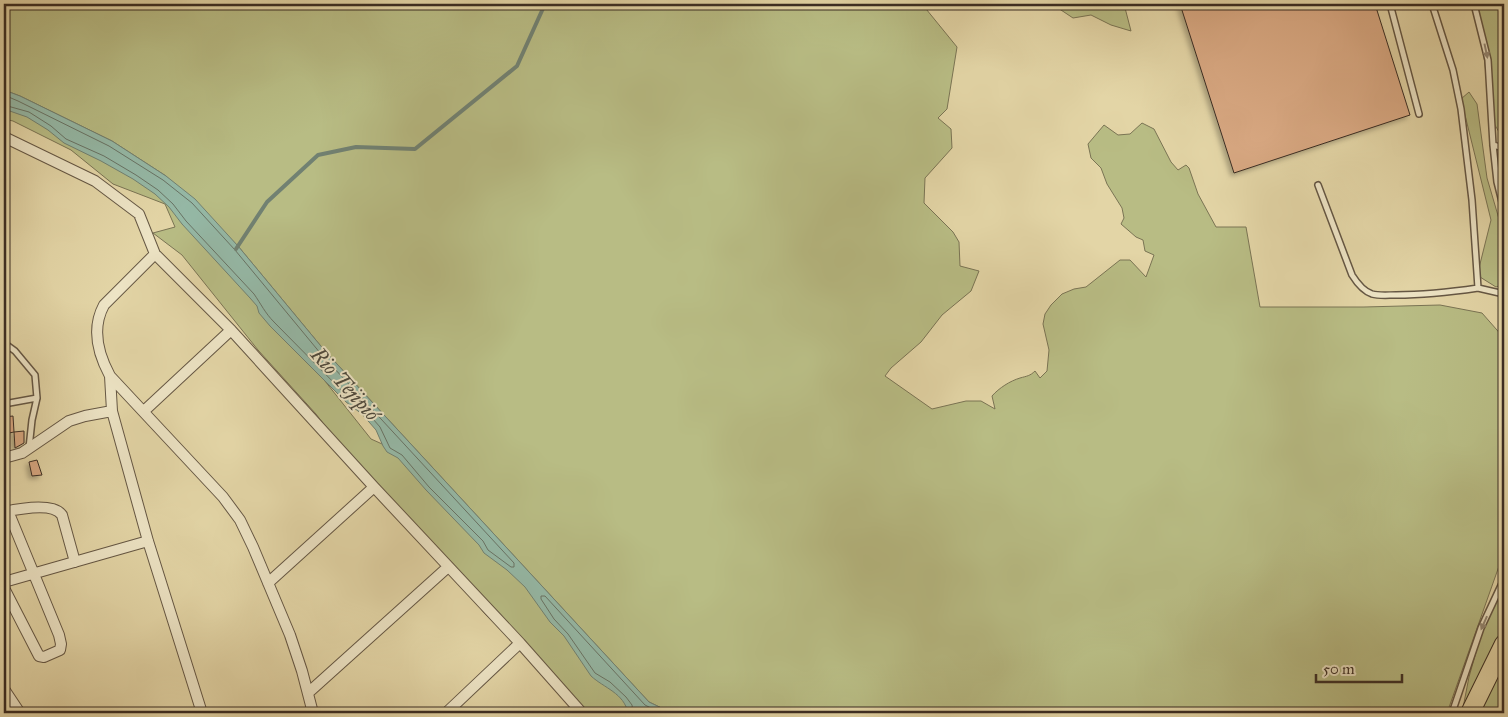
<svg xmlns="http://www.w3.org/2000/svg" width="1508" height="717" font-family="'IM FELL Great Primer',serif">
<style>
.green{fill:#b8bc84;stroke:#7a7454}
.water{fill:#95b9a7;stroke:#718172}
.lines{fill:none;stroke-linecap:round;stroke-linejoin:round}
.shore{stroke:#687365;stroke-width:1}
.stream{stroke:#718172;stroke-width:4}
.building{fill:#d8a882;stroke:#3b2d23;filter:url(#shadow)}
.lane-casing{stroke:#655744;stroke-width:8}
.street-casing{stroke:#655744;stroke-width:12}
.highway-casing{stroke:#3b2d23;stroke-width:20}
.lane{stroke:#ede4c5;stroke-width:5}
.street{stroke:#ede4c5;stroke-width:10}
.highway{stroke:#e3d5a6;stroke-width:18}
.oneway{fill:#948874}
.labels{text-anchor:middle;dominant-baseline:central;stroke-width:4;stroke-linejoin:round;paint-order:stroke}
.water-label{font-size:21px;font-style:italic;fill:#4d493d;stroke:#ede4c5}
</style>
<defs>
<filter id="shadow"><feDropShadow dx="-3" dy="3" stdDeviation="2.5" flood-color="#0004"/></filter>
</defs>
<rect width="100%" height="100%" fill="#e3d5a6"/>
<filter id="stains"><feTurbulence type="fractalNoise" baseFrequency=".004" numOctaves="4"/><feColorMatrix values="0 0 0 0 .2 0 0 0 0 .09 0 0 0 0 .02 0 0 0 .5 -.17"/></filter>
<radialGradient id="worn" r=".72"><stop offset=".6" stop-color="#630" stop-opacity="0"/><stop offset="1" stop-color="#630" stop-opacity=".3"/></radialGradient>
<path class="green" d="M4,4H922L957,47L947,109L938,118L951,129L952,148L925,178L924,203L953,232L959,242L960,266L979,271L971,291L942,315L921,342L891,368L885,376L932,409L966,401H981L995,409L992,396C999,388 1010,381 1020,378C1027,376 1030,376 1035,371L1040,378L1047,371L1049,350L1043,324L1045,314L1051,305L1062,294L1074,289L1086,287L1120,260H1130L1146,277L1154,255L1145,251L1143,240L1136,237L1121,224L1124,218L1122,208L1107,184L1101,168L1091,158L1088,144L1104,125L1118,135L1130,134L1142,123L1154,129L1171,162L1178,170L1186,165L1189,168L1198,194L1216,227H1246L1260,307H1364L1440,305L1482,313L1504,338V552L1447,713H672L649,702L325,351L238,246L166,176L112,141L20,96L4,90Z
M1052,4H1124L1131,31L1111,25L1091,15L1073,18Z
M1472,4H1504V131L1499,132L1492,120L1484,57Z
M1469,92L1477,104L1487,178L1504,236V284L1496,287L1480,277L1479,268L1491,220L1461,99Z
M4,99L124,160L251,288L371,439L400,452L542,600L637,713H583L486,615L377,486L335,439L316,414L258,350L182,255L153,233L175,227L165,204L113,184L71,150L13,121L4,119Z
M1504,148V201L1500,184L1498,160Z
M1504,579V626L1462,713L1469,677L1485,620Z
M1504,655V705L1500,713H1474Z"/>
<path class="water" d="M4,90L20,96L112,141L166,176L195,199L238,246L325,351L649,702L672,713H628C624,693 604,688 591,676L564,636L550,622L525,587L507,570L484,553L479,545L426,490L398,458L387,452L383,446L376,430L362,414L346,402L270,326L259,313L257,306L250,298L182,224L169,207L155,194L133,179L101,161L64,143L48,130L27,117L4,109Z"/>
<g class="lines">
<path class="shore" d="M4,95L18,101L109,146L163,180L192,203L235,250L321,354L514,563V567H511L488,550L483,541L429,487L402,455L390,448L380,427L366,411L349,398L274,322C265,313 261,304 254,294L186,221L173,204L158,190L136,175L104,156L66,139L51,126L29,112L4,105
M633,713L632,705L626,697L610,682L595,673L568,634L554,619L541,599V596H545L645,705L661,713"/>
<path class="stream" d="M236,249L267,202L318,155L356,147L415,149L517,66L545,4"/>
</g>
<path class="building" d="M1180,4H1375L1410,115L1234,173Z
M13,416L14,432L4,434V417Z
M24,431V443L15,448L14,432Z
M37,460L42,475L32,476L29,462Z"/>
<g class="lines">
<g class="lane-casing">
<path id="lane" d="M1390,4L1419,114
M1432,4L1453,70L1461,109L1472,200L1478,288L1504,294
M1474,4L1488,60L1493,145L1497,182L1504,210
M1493,145L1504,148
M1318,185L1352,275C1357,283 1363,291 1372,294C1379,296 1388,295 1396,295C1423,295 1451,292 1478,288
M4,343L15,351L35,375L37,398L32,420L29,448
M4,404L37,398
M1452,713L1481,628L1504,579"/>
</g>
<g class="street-casing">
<path id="street" d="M4,137L95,181L139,214L155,254L231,330L374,487L520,643L582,713
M155,254L104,305C91,329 98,354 110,376L223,497L240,520L253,547L290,635L302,671L313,713
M110,376L112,411L148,541L202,713
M144,411L231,330
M4,458L22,453L69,421L85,416L112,411
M4,512C18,509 53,502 62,515L75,562
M4,582L148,541
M268,583L374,487
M4,588L39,656L44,657L60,650L61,644L59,635L8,511
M4,689L20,713
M308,693L448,567
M446,713L520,643"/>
</g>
<g class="highway-casing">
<path id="highway" d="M1470,713L1504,644"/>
</g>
<use href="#lane" class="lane"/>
<use href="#street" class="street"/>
<use href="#highway" class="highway"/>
</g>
<defs><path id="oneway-solid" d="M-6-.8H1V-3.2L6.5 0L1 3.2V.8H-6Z" transform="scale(1.25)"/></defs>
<g class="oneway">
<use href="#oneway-solid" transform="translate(1486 51) rotate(78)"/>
<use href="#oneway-solid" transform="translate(1484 623) rotate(114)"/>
</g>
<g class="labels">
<g class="water-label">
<text transform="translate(345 384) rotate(48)">Rio Tejipió</text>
</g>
</g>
<rect width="1508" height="717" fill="none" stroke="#e3d5a6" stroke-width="20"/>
<rect x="5" y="5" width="1498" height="707" fill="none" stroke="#3b2d23" stroke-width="2.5"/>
<rect x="10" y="10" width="1488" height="697" fill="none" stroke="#3b2d23"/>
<path d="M1316 674v8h86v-8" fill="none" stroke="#3b2d23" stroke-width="2.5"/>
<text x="1323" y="674" font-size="15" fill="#3b2d23" stroke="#ede4c5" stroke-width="4" paint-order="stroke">50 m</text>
<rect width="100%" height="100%" filter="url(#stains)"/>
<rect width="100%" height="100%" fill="url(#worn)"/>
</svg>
